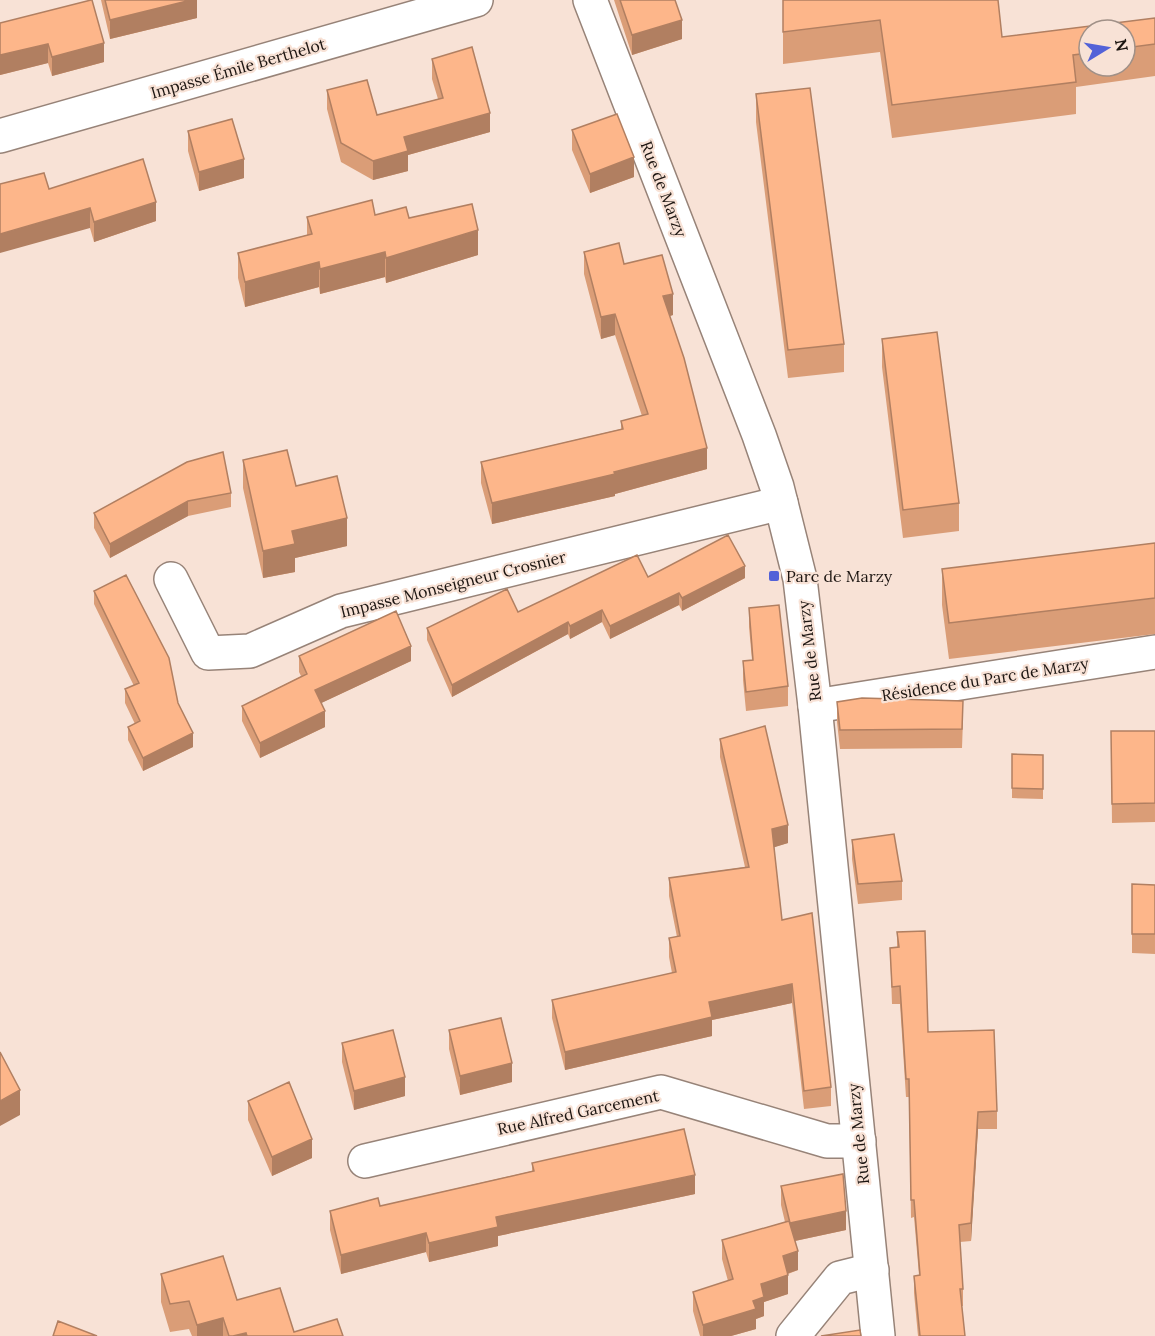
<svg xmlns="http://www.w3.org/2000/svg" width="1155" height="1336" font-family="Lora,serif">
<style>
.lines{fill:none;stroke-linecap:round;stroke-linejoin:round}
.minor-casing{stroke:#978378;stroke-width:36}
.secondary-casing{stroke:#978378;stroke-width:36}
.minor{stroke:#fff;stroke-width:33}
.secondary{stroke:#fff;stroke-width:33}
.wall{fill:#da9d77;fill-rule:evenodd}
.shaded-wall{fill:#b17f61}
.building{fill:#fdb68a;stroke:#b17f61;stroke-width:1.5}
.poi-dot{fill:#5362d8;stroke:#f8e2d6;stroke-width:2}
.labels{text-anchor:middle;dominant-baseline:central;stroke-width:4.5;stroke-linejoin:round;paint-order:stroke}
.street-label{font-size:16px;fill:#1c1511;stroke:#f8e2d6}
.poi-label{font-size:16px;fill:#1c1511;stroke:#f8e2d6;text-anchor:start}
</style>
<rect width="100%" height="100%" fill="#f8e2d6"/>
<g class="lines">
<g class="minor-casing">
<path id="minor" d="M0,136L476,0
M171,579L208,653L250,651L341,611L781,503
M815,706L1155,652
M365,1161L661,1092L827,1141H859
M793,1336L840,1278L872,1270"/>
</g>
<g class="secondary-casing">
<path id="secondary" d="M590,0L759,435L777,487L800,579L815,706L878,1336"/>
</g>
<use href="#minor" class="minor"/>
<use href="#secondary" class="secondary"/>
</g>
<path class="wall" d="M101,0H197V18L110,39Z
M614,0H675L682,39L632,55Z
M783,0L1002,37L1155,18V76L1076,87V114L892,138L880,52L783,64ZM1089,30H1125V66H1089Z
M0,23L104,62L52,76L48,63L0,75Z
M432,59L490,132L408,155V171L373,180L341,162L327,109V90L377,115L438,99L432,79Z
M756,94L844,344V372L788,378L756,122Z
M572,130L634,177L590,193L572,150Z
M188,131L244,178L199,191L188,151Z
M49,189L156,221L94,242L90,228Z
M375,215L409,218L478,255L386,283L385,277L320,294L319,287L245,307L238,278V253L307,235V217Z
M584,252L624,264L673,315L670,316L707,469L615,494V496L492,524L481,483V462L621,429V421L642,416L615,335L601,339L584,274Z
M882,339L959,503V531L903,538L882,367Z
M243,460L296,486L347,546L295,558V572L263,578L243,488Z
M231,493V507L188,516L110,558L94,528V513Z
M1155,543V634L949,659L942,605V569Z
M648,577L745,578L682,611L679,605L610,639L602,622L570,639L568,634L452,697L427,640V628L518,612Z
M94,591L178,703L193,747L143,771L128,740V727L135,724L125,703V689L134,686L94,604Z
M749,608L788,686V706L746,711L743,680V661L752,660L749,627Z
M299,656L411,661L321,703L325,727L260,758L242,721V706L301,676L299,672Z
M837,702L963,720L962,748L840,749L837,722Z
M1111,731H1155V822L1112,823Z
M720,739L788,843L774,847L782,920L831,1087V1106L804,1109L792,1003L712,1020V1036L565,1070L552,1018V1000L672,973L669,957V938L677,937L669,896V878L745,867L720,757Z
M1012,754L1043,755V799L1012,798Z
M852,840L902,881V900L858,904L852,859Z
M1132,884L1155,885V954L1132,953Z
M897,932L928,1032L997,1111V1129H978L971,1241L960,1242L963,1289V1306H962L965,1336H918L914,1293V1276L919,1275L914,1217L911,1218L909,1097H906L900,1004H892L890,948L897,947Z
M449,1030L512,1082L460,1095L449,1049Z
M342,1043L405,1096L354,1110L342,1062Z
M248,1101L312,1158L272,1176L248,1120Z
M532,1163L695,1194L498,1236V1246L429,1262L426,1252L341,1274L330,1230V1211L380,1206L532,1171Z
M781,1186L846,1230L795,1241L798,1270L788,1274V1294L764,1302V1316L756,1319V1329L731,1336H700L693,1311V1292L728,1281L722,1259V1240L785,1222L781,1205Z
M161,1274L237,1300L294,1332L343,1336H192L189,1329L170,1332L161,1302Z"/>
<path class="shaded-wall" d="M191,0H197V18L110,39V20Z
M682,20V39L632,55V35Z
M104,43V62L52,76V57Z
M48,44V63L0,75V55Z
M490,113V132L408,155V171L373,180V161L404,137Z
M634,157V177L590,193V174Z
M244,159V178L199,191V172Z
M156,202V221L94,242V222Z
M90,208V228L0,253V234Z
M478,230V255L386,283V258Z
M385,252V277L320,294V269Z
M319,262V287L245,307V282Z
M673,294V315L663,318V296Z
M615,314V335L601,339V317Z
M707,448V469L615,494V496L492,524V503L614,472Z
M188,501V516L110,558V544Z
M347,518V546L295,558V572L263,578V551L292,531Z
M745,566V578L682,611V598Z
M679,593V605L610,639V626Z
M602,610V622L570,639V626Z
M568,622V634L452,697V685Z
M411,646V661L315,706V690Z
M325,711V727L260,758V743Z
M193,733V747L143,771V758Z
M788,825V843L772,848V829Z
M792,984V1003L712,1020V1036L565,1070V1052L709,1002Z
M512,1063V1082L460,1095V1076Z
M405,1077V1096L354,1110V1091Z
M20,1090V1115L0,1126V1101Z
M978,1112V1129L971,1241V1223Z
M312,1139V1158L272,1176V1157Z
M695,1175V1194L498,1236V1246L429,1262V1243L496,1217Z
M846,1211V1230L790,1242V1223Z
M426,1233V1252L341,1274V1255Z
M798,1251V1270L783,1275V1256Z
M788,1275V1294L764,1302V1316L756,1319V1329L731,1336H703V1325L753,1301L761,1284Z
M223,1318V1336H197V1325Z
M246,1333V1336H233Z"/>
<path class="building" d="M91,0H92L104,43L52,57L48,44L0,55V23Z
M105,0H191L110,20Z
M620,0H675L682,20L632,35Z
M783,0H998L1002,37L1155,18V44L1125,48V30H1089V53L1073,55L1076,82L892,105L880,20L783,32Z
M472,47L490,113L404,137L408,151L373,161L341,143L327,90L367,80L377,115L443,98L432,59Z
M810,88L844,344L788,350L756,94Z
M617,114L634,157L590,174L572,130Z
M232,119L244,159L199,172L188,131Z
M143,159L156,202L94,222L90,208L0,234V184L44,173L49,189Z
M372,200L375,215L406,207L409,218L472,204L478,230L386,258L385,252L320,269L319,262L245,282L238,253L312,234L307,217Z
M619,243L624,264L662,255L673,294L663,296L684,358L707,448L614,472L615,474L492,503L481,462L623,429L621,421L648,414L615,314L601,317L584,252Z
M937,332L959,503L903,510L882,339Z
M287,450L296,486L337,476L347,518L292,531L295,544L263,551L243,460Z
M223,452L231,493L188,501L110,544L94,513L187,462Z
M728,535L745,566L682,598L679,593L610,626L602,610L570,626L568,622L452,685L427,628L507,589L518,612L637,555L648,577Z
M1155,543V598L949,623L942,569Z
M126,575L169,658L178,703L193,733L143,758L128,727L140,721L125,689L139,683L94,591Z
M779,605L788,686L746,692L743,661L753,660L749,608Z
M396,611L411,646L315,690L325,711L260,743L242,706L307,674L299,656Z
M862,698L963,701L962,729L840,730L837,702Z
M765,726L788,825L772,829L782,920L812,913L831,1087L804,1091L792,984L709,1002L712,1017L565,1052L552,1000L676,972L669,938L680,936L669,878L749,867L720,739Z
M1111,731H1155V803L1112,804Z
M1012,754L1043,755V789L1012,788Z
M894,834L902,881L858,884L852,840Z
M1132,884L1155,885V934H1132Z
M925,931L928,1032L994,1030L997,1111L978,1112L971,1223L959,1225L963,1289H960L965,1336H920L914,1276L920,1275L914,1200H911L909,1079H906L900,986L892,987L890,948L899,947L897,932Z
M501,1018L512,1063L460,1076L449,1030Z
M393,1030L405,1077L354,1091L342,1043Z
M0,1052L20,1090L0,1101Z
M289,1082L312,1139L272,1157L248,1101Z
M684,1129L695,1175L496,1217L498,1227L429,1243L426,1233L341,1255L330,1211L378,1198L380,1206L534,1171L532,1163Z
M843,1174L846,1211L790,1223L781,1186Z
M789,1221L798,1251L783,1256L788,1275L761,1284L764,1297L753,1301L756,1309L703,1325L693,1292L733,1279L722,1240Z
M223,1256L237,1300L280,1288L294,1332L337,1319L343,1336H247L246,1333L233,1336H229L223,1318L197,1325L189,1301L170,1304L161,1274Z
M58,1321L97,1336H53Z
M860,1330L861,1336H821Z"/>
<rect class="poi-dot" x="768" y="570" width="12" height="12" rx="3"/>
<g class="labels">
<g class="street-label">
<text transform="translate(238 68) rotate(-16)">Impasse Émile Berthelot</text>
<text transform="translate(664 189) rotate(69)">Rue de Marzy</text>
<text transform="translate(453 584) rotate(-14)">Impasse Monseigneur Crosnier</text>
<text transform="translate(809 651) rotate(-97)">Rue de Marzy</text>
<text transform="translate(985 679) rotate(-9)">Résidence du Parc de Marzy</text>
<text transform="translate(578 1112) rotate(-12)">Rue Alfred Garcement</text>
<text transform="translate(858 1134) rotate(-96)">Rue de Marzy</text>
</g>
<g class="poi-label">
<text x="786" y="576">Parc de Marzy</text>
</g>
</g>
<g transform="translate(1107 48) rotate(79)"><circle r="28" fill="#f8e2d6" stroke="#a09087" stroke-width="1.5"/>
<path d="M0-4.5L10 22L0 15L-10 22Z" fill="#5362d8"/>
<text y="-9" font-size="16" font-weight="bold" text-anchor="middle" fill="#1c1511">N</text>
</g>
</svg>
